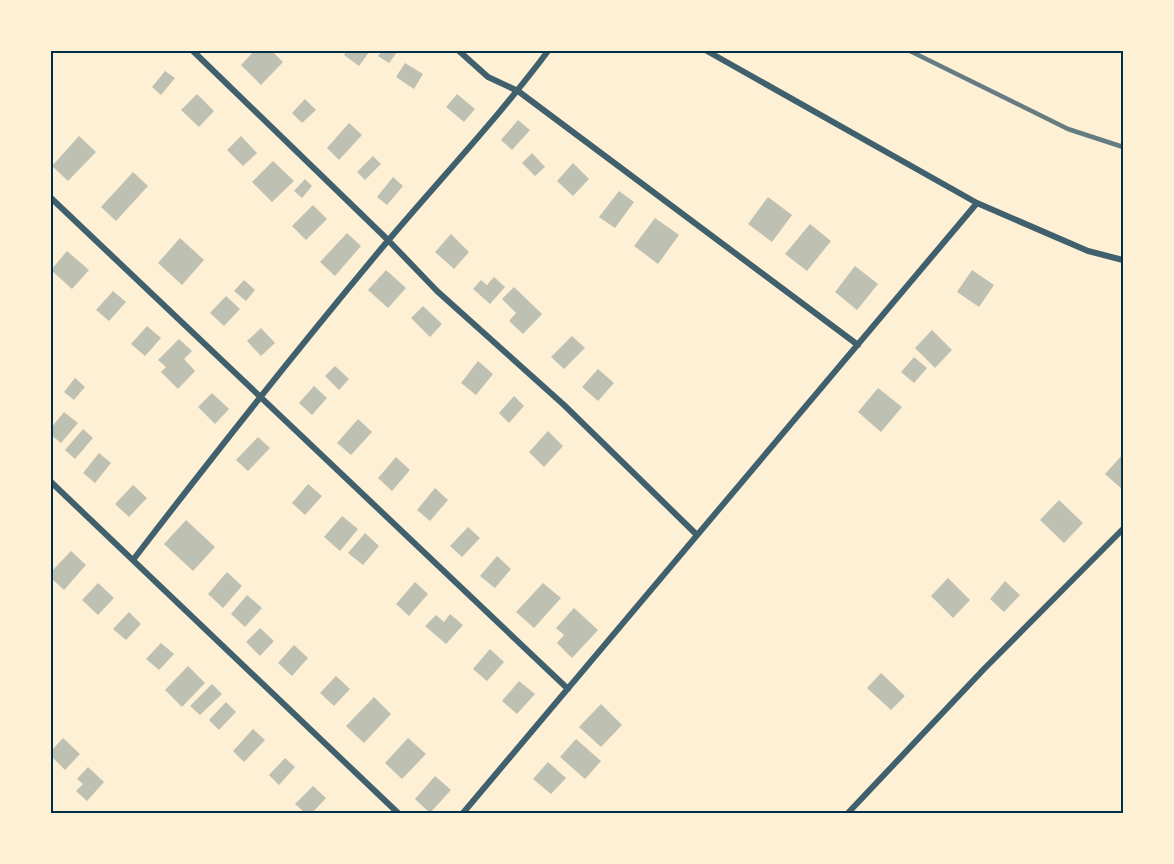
<svg xmlns="http://www.w3.org/2000/svg" width="1174" height="864" font-family="Montserrat,sans-serif">
<style>
.building{fill:#bec0b2}
.lines{fill:none;stroke-linecap:round;stroke-linejoin:round}
.minor{stroke:#3f606c;stroke-width:6}
.rail{stroke:#657d81;stroke-width:4.5}
.neatline{fill:none;stroke:#003049;stroke-width:2}
</style>
<rect width="100%" height="100%" fill="#fdf0d5"/>
<path class="building" d="M254,51H272L283,62L261,85L241,65Z
M347,51H370L359,66L344,55Z
M382,51H398L389,63L378,56Z
M405,63L423,74L414,89L396,77Z
M165,71L175,78L161,95L152,87Z
M197,94L214,111L199,127L181,110Z
M457,94L475,109L464,122L446,107Z
M305,99L316,110L302,123L292,113Z
M518,120L530,130L512,150L501,140Z
M349,123L362,135L339,160L327,148Z
M79,136L96,152L68,181L52,166Z
M241,136L257,153L243,166L227,150Z
M532,153L545,167L535,176L522,163Z
M373,156L381,164L365,180L357,172Z
M273,161L294,181L272,202L252,182Z
M573,163L589,179L573,196L557,181Z
M133,172L148,186L116,221L101,207Z
M393,177L403,186L387,205L377,197Z
M305,179L312,186L302,198L294,191Z
M619,191L634,202L615,228L599,217Z
M768,197L792,215L772,242L748,224Z
M313,205L327,219L306,240L292,226Z
M655,218L679,235L658,264L634,246Z
M810,224L831,241L807,271L785,254Z
M347,233L361,246L335,276L320,262Z
M451,234L469,252L454,269L435,252Z
M180,238L204,260L182,285L158,263Z
M67,251L89,270L72,289L51,270Z
M855,266L878,284L857,310L835,292Z
M386,270L406,288L388,308L368,290Z
M972,270L994,285L979,307L957,292Z
M494,277L505,287L490,304L473,289L481,280L487,285Z
M244,280L255,290L246,301L234,291Z
M514,287L542,314L523,334L509,321L516,313L502,299Z
M113,291L126,302L109,321L96,310Z
M226,296L240,309L224,326L210,313Z
M423,306L442,324L430,337L411,318Z
M147,326L161,338L145,356L131,344Z
M261,328L275,343L261,356L247,341Z
M932,330L952,350L935,368L915,348Z
M572,336L585,348L564,369L551,357Z
M179,339L192,351L184,359L195,371L178,389L161,372L166,367L158,360Z
M914,357L927,368L914,383L901,372Z
M478,361L493,374L476,395L461,383Z
M335,366L349,379L339,390L325,376Z
M598,369L614,383L598,401L582,387Z
M75,378L85,387L74,400L64,392Z
M314,386L327,398L312,415L299,403Z
M878,388L902,407L881,432L858,412Z
M212,393L229,409L215,424L198,407Z
M514,396L524,406L509,423L499,413Z
M64,412L78,423L61,443L51,435V428Z
M358,419L372,432L351,455L337,443Z
M83,429L93,438L75,459L65,450Z
M548,431L563,446L544,467L529,452Z
M258,437L270,448L248,471L236,460Z
M99,453L111,463L95,483L83,473Z
M1123,454V490L1105,474Z
M396,457L410,470L392,491L378,478Z
M308,484L322,496L305,515L292,503Z
M133,485L147,498L129,517L115,504Z
M435,488L448,500L430,521L417,510Z
M1059,500L1083,523L1064,543L1040,520Z
M342,516L358,529L340,551L324,537Z
M186,520L215,547L193,571L164,544Z
M468,527L480,538L462,557L450,546Z
M365,533L379,546L363,565L348,553Z
M71,551L86,565L64,590L51,578V572Z
M497,556L511,569L495,588L480,576Z
M227,572L242,586L223,608L208,594Z
M948,578L970,600L953,618L931,596Z
M1005,581L1020,595L1004,612L990,599Z
M415,582L428,594L409,616L396,604Z
M98,583L114,598L98,615L82,600Z
M543,583L561,598L534,628L516,612Z
M247,595L262,608L245,627L231,614Z
M574,608L598,630L572,658L557,643L564,635L556,628Z
M129,612L141,624L126,640L113,629Z
M450,614L463,625L446,644L425,626L436,615L444,622Z
M260,628L274,641L260,656L246,642Z
M161,643L174,654L159,670L146,659Z
M294,645L308,658L292,676L278,663Z
M490,649L504,662L487,681L473,669Z
M188,666L205,683L182,707L165,690Z
M881,673L905,696L891,710L867,688Z
M336,676L350,689L334,706L320,693Z
M519,681L535,694L517,714L502,701Z
M212,684L222,694L200,715L190,706Z
M374,697L391,714L364,743L346,726Z
M226,702L236,712L219,730L209,720Z
M601,704L622,725L601,747L579,727Z
M253,729L265,740L244,762L233,751Z
M63,738L80,754L65,770L51,756V751Z
M408,738L426,754L402,779L385,763Z
M576,739L601,761L585,779L560,757Z
M285,758L295,767L279,785L269,775Z
M548,762L566,778L551,794L533,779Z
M88,767L104,782L87,801L76,791L83,784L77,779Z
M435,776L451,790L430,813L415,799Z
M313,786L326,798L312,813H305L295,804Z"/>
<g class="lines">
<path class="minor" d="M193,51L388,240L437,291L564,405L697,535
M459,51L488,77L518,91L858,345
M707,51L977,203L1088,251L1123,260
M51,198L568,689
M51,482L398,813
M133,560C216,452 299,347 386,243C440,179 498,118 548,51
M463,813L977,203
M848,813L984,669L1123,529"/>
<path class="rail" d="M910,51L1068,129L1123,147"/>
</g>
<rect width="1174" height="864" fill="none" stroke="#fdf0d5" stroke-width="105"/>
<rect x="52" y="52" width="1070" height="760" class="neatline"/>
</svg>
